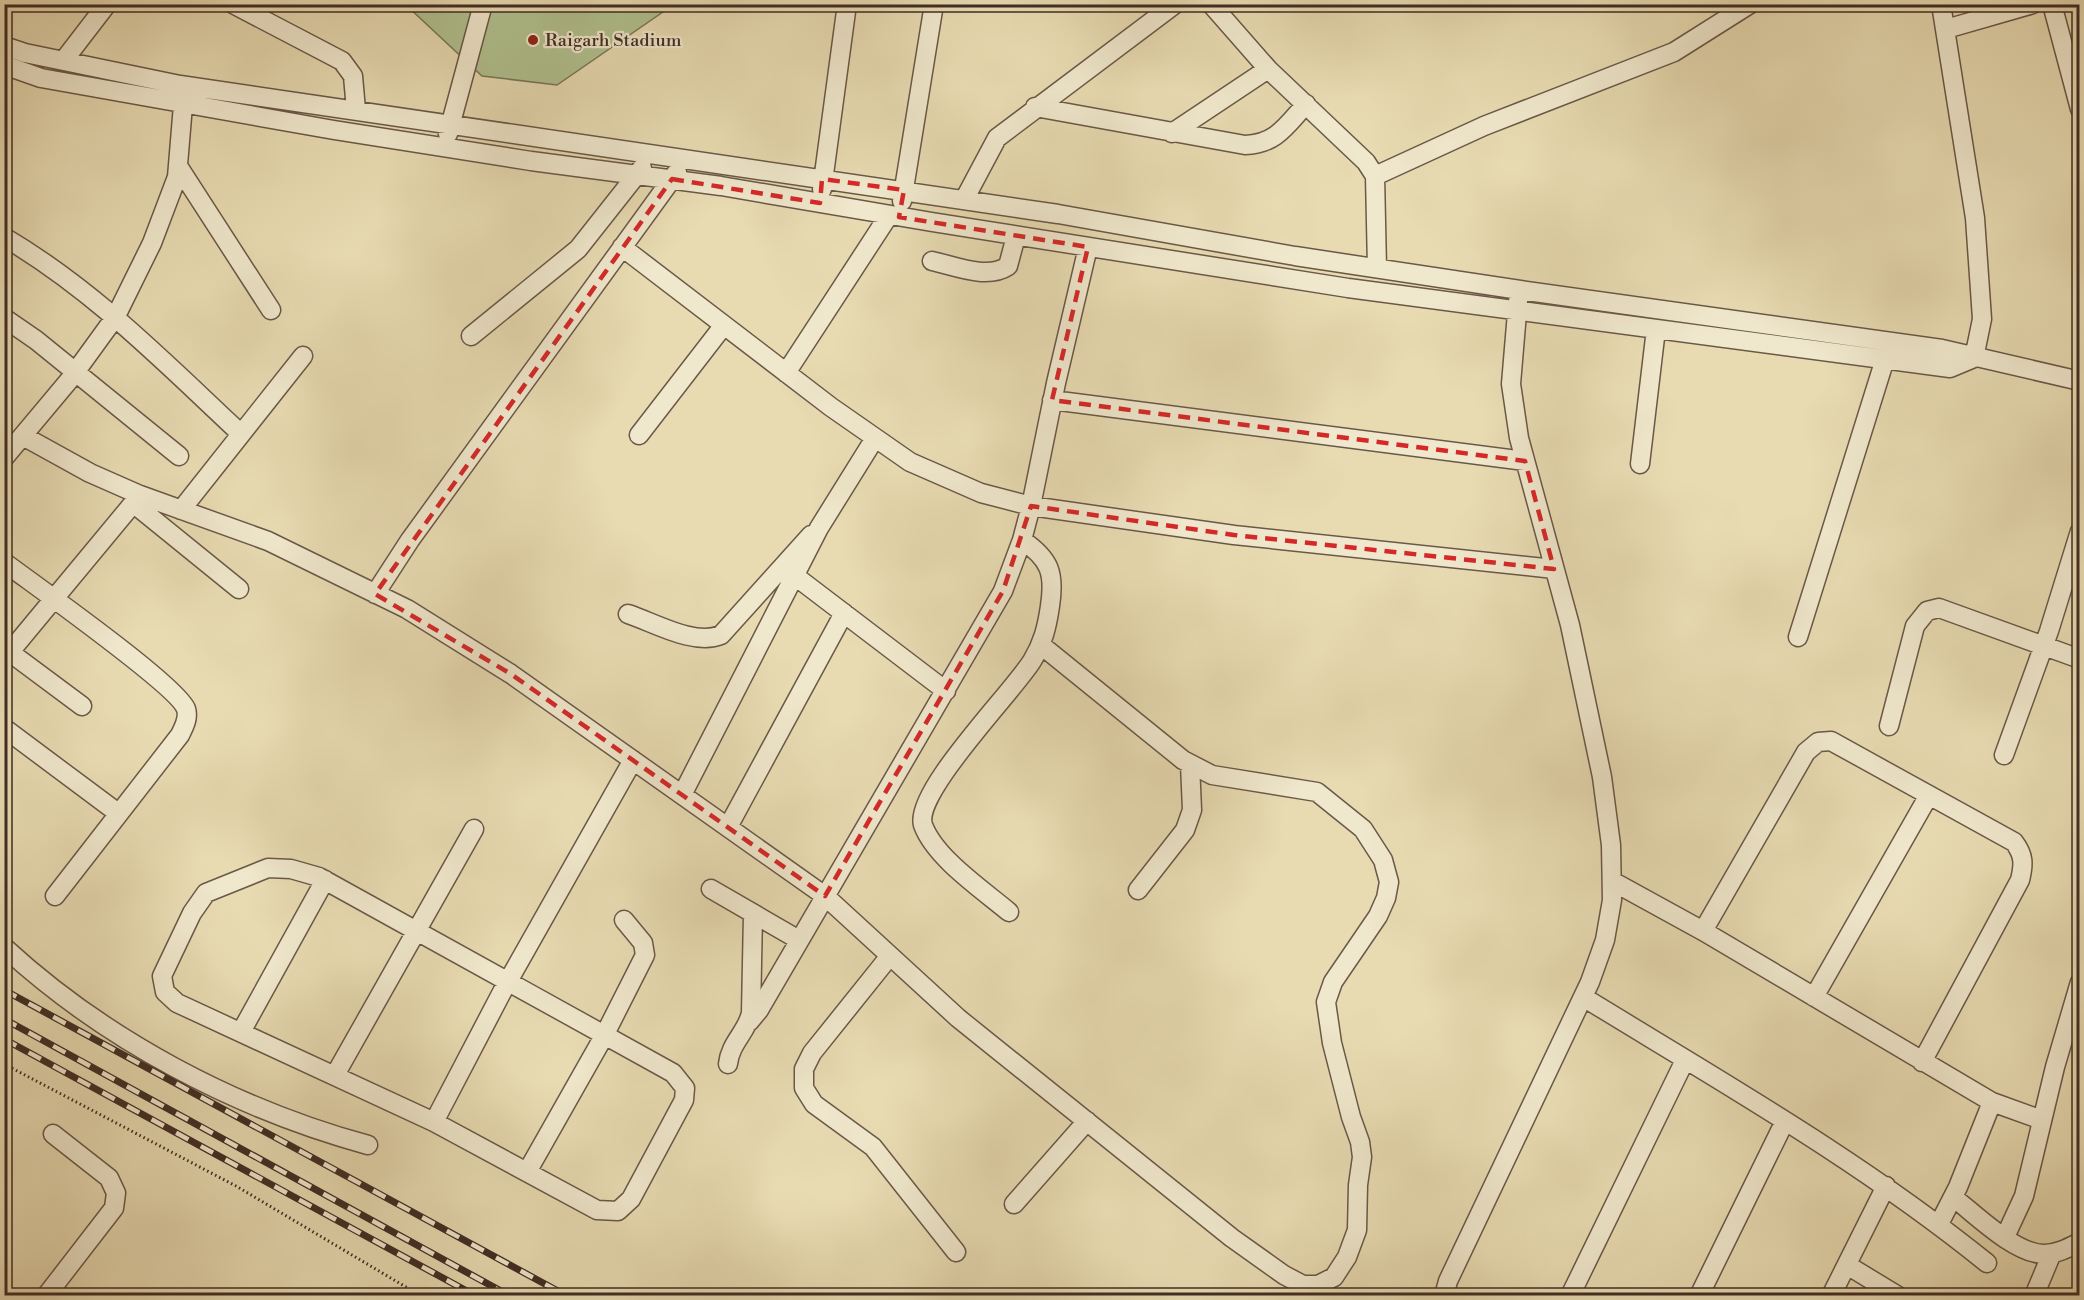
<svg xmlns="http://www.w3.org/2000/svg" width="2084" height="1300" font-family="'Libre Bodoni',serif">
<style>
.green{fill:#b1c190;stroke:#78775a;stroke-width:1.5}
.lines{fill:none;stroke-linecap:round;stroke-linejoin:round}
.minor-casing{stroke:#6a5848;stroke-width:21}
.path{stroke:#402d25;stroke-width:3;stroke-dasharray:1.5 3;stroke-linecap:butt}
.minor{stroke:#f0e8cd;stroke-width:18}
.rail-casing{stroke:#402d25;stroke-width:7}
.rail{stroke:#f0e8cd;stroke-width:4.5;stroke-dasharray:14;stroke-linecap:butt}
.marked{fill:none;stroke:#d62828;stroke-width:4.5;stroke-dasharray:12 8;stroke-linejoin:round}
.poi-dot{fill:#8f2418;stroke:#f0e8cd;stroke-width:2}
.labels{text-anchor:middle;dominant-baseline:central;stroke-width:4.5;stroke-linejoin:round;paint-order:stroke}
.poi-label{font-size:18px;fill:#402d25;stroke:#f0e8cd;text-anchor:start}
</style>
<rect width="100%" height="100%" fill="#e8dbb2"/>
<filter id="stains"><feTurbulence type="fractalNoise" baseFrequency=".00333" numOctaves="4"/><feColorMatrix values="0 0 0 0 .2 0 0 0 0 .09 0 0 0 0 .02 0 0 0 .5 -.17"/></filter>
<radialGradient id="worn" r=".72"><stop offset=".6" stop-color="#630" stop-opacity="0"/><stop offset="1" stop-color="#630" stop-opacity=".3"/></radialGradient>
<path class="green" d="M406,5H673L557,85L482,76Z"/>
<g class="lines">
<g class="minor-casing">
<path id="minor" d="M233,4L342,61L353,76L356,110
M1211,4L1268,69L1366,162L1375,176L1377,268
M1941,4L1975,218L1982,319L1974,358
M2052,4L2080,109
M1946,29L2033,4
M4,46L25,53L180,85L1058,214L1295,256L1520,290L1942,349L2080,381
M64,60L107,4
M4,65L41,78L334,130L531,161L721,186L932,222L1348,288L1950,368L1974,358
M1035,107L1245,145C1276,144 1286,126 1306,104
M1172,133L1268,69
M448,134L483,4
M178,166L271,310
M1375,176L1484,126L1674,52L1750,4
M822,189L847,4
M964,200L997,138L1175,4
M902,201L934,4
M4,237C94,290 165,363 240,433
M622,247L831,407L910,462L981,493L1031,506L1234,535L1554,569
M932,261C955,266 987,280 1008,266L1016,236
M4,318L36,340L179,456
M471,336L578,249L642,168
M786,373L889,215
M1052,400L1525,461
M639,435L724,325
M23,436L90,473L140,495L268,541L407,609L511,674L825,896L958,1018L1232,1238L1284,1275L1303,1285H1318L1334,1277L1347,1257L1357,1230L1358,1185L1362,1157L1360,1142L1351,1117L1332,1043L1326,1002L1333,982L1378,916L1386,898L1389,882L1383,860L1363,829L1317,792L1212,775L1183,760L1041,645
M4,458L71,378L116,316L152,243L177,177L184,93
M1640,464L1656,329
M133,503L239,589
M181,510L303,356
M4,562C33,584 178,686 186,709C189,718 184,727 180,735L55,896
M795,576L946,691
M375,594L410,540L677,172
M628,614C655,623 694,646 721,635L811,535
M1798,637L1885,359
M4,648L82,706
M4,659L140,495
M1889,726L1915,626L1927,611L1939,608L2080,659
M4,728L118,813
M2004,755L2049,631L2080,531
M682,795L819,528L875,438
M728,827L844,613
M268,868L291,869L319,877L673,1073L685,1088L684,1100L631,1199L618,1211L597,1210L434,1122L177,1003L165,992L162,976L192,913L206,893Z
M1612,881L1703,931L1992,1102L2042,1120
M711,889L799,940
M1138,890L1185,830L1192,810L1190,764
M1009,912C983,890 935,858 923,825C913,793 1012,693 1032,661C1043,643 1047,627 1050,606C1055,573 1050,559 1022,540
M1703,931L1806,752L1818,742L1831,741L2014,842C2024,855 2024,864 2020,880L1922,1062
M4,947C105,1040 236,1109 368,1145
M889,957L812,1053L804,1069V1088L814,1104L873,1147L956,1252
M1583,997C1720,1081 1861,1161 1987,1263
M1814,997L1929,795
M749,1022L759,1010L1003,591L1022,540L1031,506L1056,383L1088,247
M241,1032L325,880
M728,1064C730,1043 747,1032 751,1013L753,914
M335,1075L474,829
M434,1122L502,992L633,760
M527,1172L604,1036L645,955L643,943L624,920
M1953,1197C1975,1214 2015,1254 2044,1254C2057,1254 2068,1248 2080,1242
M1014,1204L1087,1121
M1939,1224L1958,1187L1992,1102
M2005,1237L2024,1196L2055,1067L2080,982
M1847,1265L1898,1296
M46,1296L114,1208L116,1193L109,1178L53,1134
M1444,1296L1448,1281L1590,982L1605,940L1612,900L1611,845L1602,777L1570,625L1519,438L1511,384L1518,301
M1570,1296L1685,1060
M1699,1296L1785,1121
M1831,1296L1886,1186
M2034,1296L2052,1253"/>
</g>
<path class="path" d="M4,1064L236,1186L421,1296"/>
<use href="#minor" class="minor"/>
<g class="rail-casing">
<path id="rail" d="M4,990L567,1296
M4,1019L510,1296
M4,1039L476,1296"/>
</g>
<use href="#rail" class="rail"/>
</g>
<path class="marked" d="M672,179L820,203L822,179L904,190L899,217L1088,247L1052,400L1525,461L1554,569L1234,535L1031,506L1003,591L825,896L511,674L375,594Z"/>
<circle class="poi-dot" cx="533" cy="40" r="6"/>
<g class="labels">
<g class="poi-label">
<text x="545" y="40">Raigarh Stadium</text>
</g>
</g>
<rect width="2084" height="1300" fill="none" stroke="#e8dbb2" stroke-width="24"/>
<rect x="6" y="6" width="2072" height="1288" fill="none" stroke="#402d25" stroke-width="3"/>
<rect x="12" y="12" width="2060" height="1276" fill="none" stroke="#402d25" stroke-width="1.5"/>
<rect width="100%" height="100%" filter="url(#stains)"/>
<rect width="100%" height="100%" fill="url(#worn)"/>
</svg>
